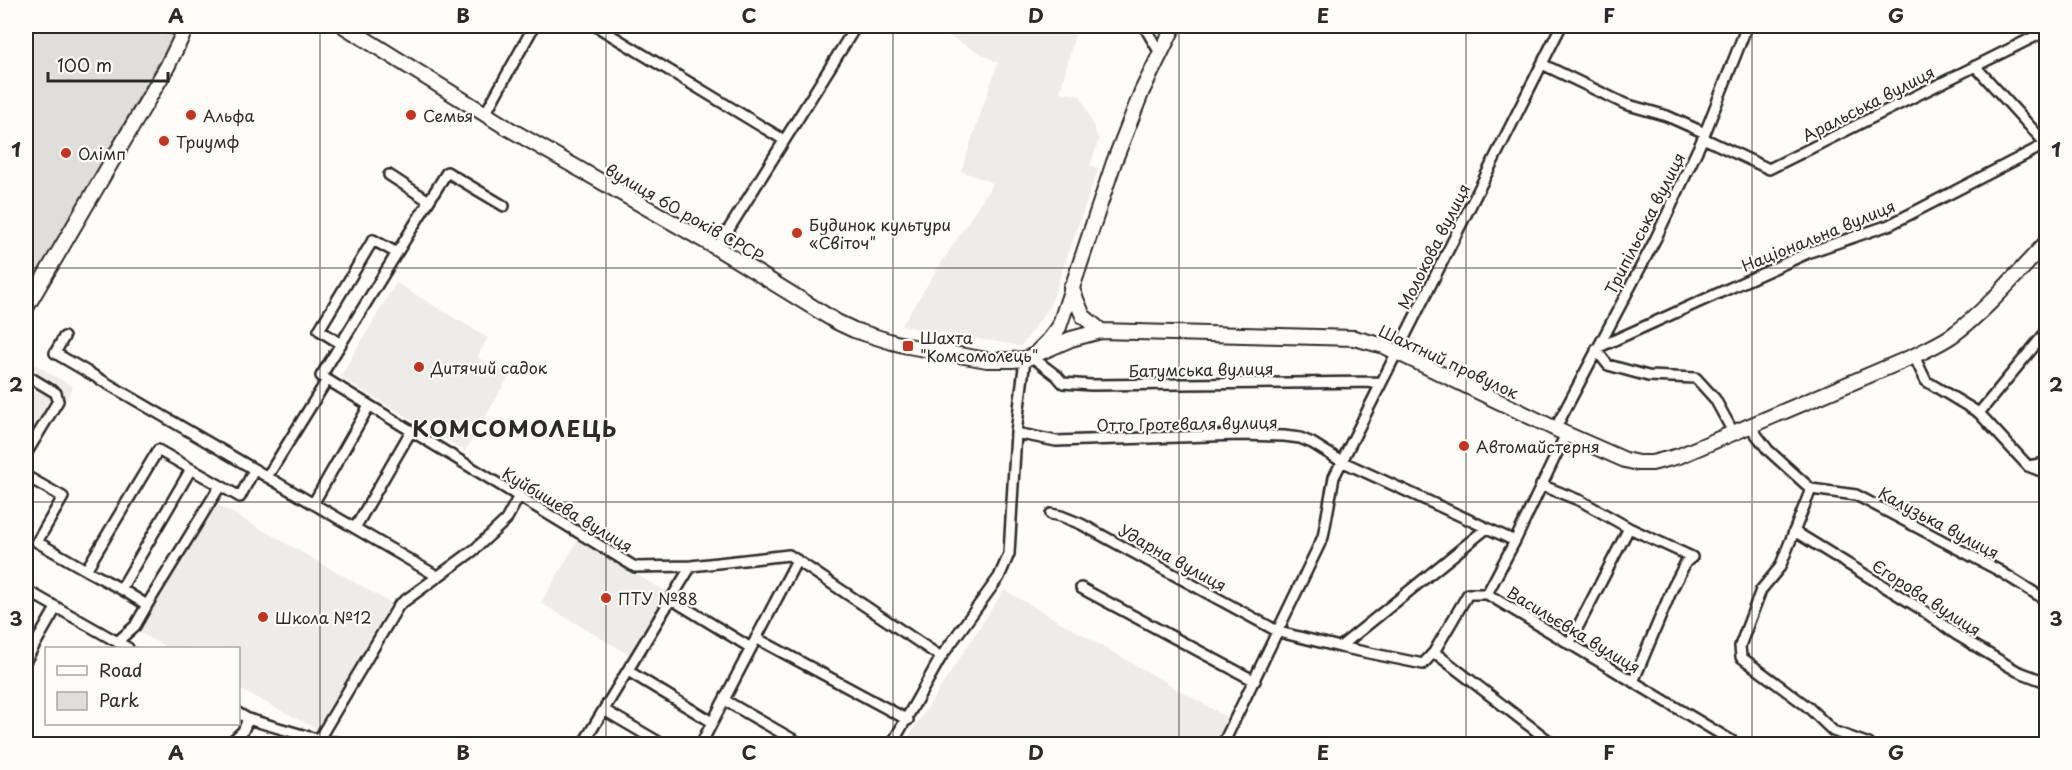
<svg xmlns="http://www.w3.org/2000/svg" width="2072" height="770" font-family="'Playpen Sans',sans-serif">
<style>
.built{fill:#edece8}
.green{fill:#dfdeda;stroke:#858482;stroke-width:1.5}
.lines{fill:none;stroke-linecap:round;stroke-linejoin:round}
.street-casing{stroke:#2b2b2b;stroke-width:14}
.secondary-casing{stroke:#2b2b2b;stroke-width:18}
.street{stroke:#fdfcf7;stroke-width:9}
.secondary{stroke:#fdfcf7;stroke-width:14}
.grid{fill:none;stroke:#2b2b2b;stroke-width:1.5;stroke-opacity:0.55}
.poi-dot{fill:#c8321e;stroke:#fdfcf7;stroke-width:2}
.labels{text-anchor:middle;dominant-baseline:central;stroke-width:4.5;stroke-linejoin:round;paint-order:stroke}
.street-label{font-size:16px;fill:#2b2b2b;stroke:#fdfcf7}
.poi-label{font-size:16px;fill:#2b2b2b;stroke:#fdfcf7;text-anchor:start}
.district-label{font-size:22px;font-weight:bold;letter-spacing:1.5px;fill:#2b2b2b;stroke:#fdfcf7}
.neatline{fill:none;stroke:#2b2b2b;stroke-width:2}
.grid-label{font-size:20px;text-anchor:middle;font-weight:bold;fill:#2b2b2b}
</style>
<rect width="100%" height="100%" fill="#fdfcf7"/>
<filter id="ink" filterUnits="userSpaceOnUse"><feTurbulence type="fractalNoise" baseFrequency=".0167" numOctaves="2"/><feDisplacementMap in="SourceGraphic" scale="12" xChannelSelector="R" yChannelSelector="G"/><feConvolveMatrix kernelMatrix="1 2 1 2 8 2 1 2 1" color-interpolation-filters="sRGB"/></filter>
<g filter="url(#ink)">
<path class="built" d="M931,26H1072L1069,33L1075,34L1060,92L1081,96L1099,140L1090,165L1098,169L1049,308L1021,346L901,326L993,183L961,171L998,63Z
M396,283L488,338L477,357L509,376L465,451L340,377Z
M26,359L73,387L26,469Z
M213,502L391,603L317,729L239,689L238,648H168L135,630Z
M578,540L670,594L633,657L541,603Z
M1004,590L1228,718L1217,744H904Z"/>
<path class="green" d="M26,26H147L164,28L176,33L26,294Z"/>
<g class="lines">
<g class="street-casing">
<path id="street" d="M159,26L185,30
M596,26L784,140
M841,26L852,32
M1144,26L1160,53
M1542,64L1625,104L1667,116L1705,133
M485,114L534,26
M1703,138L1769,169L2046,31
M389,175L429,201L447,172L504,206
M429,201L321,376L635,567L691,566L789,555L941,657L999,577L1009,554L1016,433L1025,359
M717,248L856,26
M64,337L55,353L437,576
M341,344L319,330L373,240L397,253
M1597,348L1810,252L1889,225L2046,144L1975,66
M1596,350L1608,365L1648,376L1696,378L1715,399L1733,432
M1914,356L1926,381L1979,413L2046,332
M1032,357L1057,376L1063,383L1091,385L1381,382
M26,375L56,393L58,401L26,454
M1979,413L2028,466L2046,473
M1749,425L1768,450L1811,489L1780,567L1761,590L1740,646L1741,657L1808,707L1833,731L1869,744
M1555,429L1655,240L1703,138L1747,26
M1016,433L1056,441L1240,435L1284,436L1300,438L1312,443L1341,461L1515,541
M1566,434L1515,541L1487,594L1737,744
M2028,466L2046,463
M191,469L121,589L86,570L158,450L240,497L254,470
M26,476L63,497L37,542L86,570
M267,477L327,380
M1541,485L1581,501L1629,528L1692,557L1686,562L1673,587L1633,682
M1811,489L1856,495L1998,570L2046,600
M313,504L369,406
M1051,514L1061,516L1081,524L1279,632L1340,647L1487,528
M355,528L411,431
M1794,531L1921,609L1957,635L2017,671L2046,682
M1081,588L1255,681
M121,589L147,605L220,486
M26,590L128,648
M671,599L751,648
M756,638L908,720
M117,642L135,626L147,605
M1569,644L1629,528
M1340,647L1423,664L1434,652L1468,594H1487
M1434,652L1553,744
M26,660L56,608
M628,671L712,722
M724,700L801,744
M604,710L662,744
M238,713L248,719L320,740L348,744
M229,744L243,731L248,719
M316,744L399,605L474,550L506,520L519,496
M583,744L691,566
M701,744L797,560
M892,744L941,657
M1223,744L1323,537L1334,477L1561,26"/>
</g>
<g class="secondary-casing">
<path id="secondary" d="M344,26L506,127L717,248L837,322L854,330L892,342L908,346L987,360H1012L1025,359L1071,339L1101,331L1354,338L1384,346L1566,434L1625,460L1638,463H1652L1679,456L1914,356C1927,349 1942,343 1954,334C1989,308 2017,273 2046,243
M1071,287L1083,316L1101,331
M26,308L167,67L187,26
M1038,351L1050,339L1059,327L1114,162L1142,91L1174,26"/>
</g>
<use href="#street" class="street"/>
<use href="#secondary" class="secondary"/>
</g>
</g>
<path class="grid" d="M320,26V744M606,26V744M893,26V744M1179,26V744M1466,26V744M1752,26V744M26,268H2046M26,502H2046"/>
<g class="poi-dot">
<circle cx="191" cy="115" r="6"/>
<circle cx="411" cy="115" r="6"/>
<circle cx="164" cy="141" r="6"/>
<circle cx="66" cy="153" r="6"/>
<circle cx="797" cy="233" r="6"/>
<rect x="902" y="340" width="12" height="12" rx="3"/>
<circle cx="419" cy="367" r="6"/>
<circle cx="1464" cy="446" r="6"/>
<circle cx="606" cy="598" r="6"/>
<circle cx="263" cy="617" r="6"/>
</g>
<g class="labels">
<g class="street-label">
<text transform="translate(1868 103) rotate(-27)">Аральська вулиця</text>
<text transform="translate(685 212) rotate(30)">вулиця 60 років СРСР</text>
<text transform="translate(1644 223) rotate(-63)">Трипільська вулиця</text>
<text transform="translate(1818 235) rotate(-22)">Національна вулиця</text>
<text transform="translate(1433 246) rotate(-63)">Молокова вулиця</text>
<text transform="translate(1449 361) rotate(25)">Шахтний провулок</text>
<text transform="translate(1201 369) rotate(-1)">Батумська вулиця</text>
<text transform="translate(1187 423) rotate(-1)">Отто Гротеваля вулиця</text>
<text transform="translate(568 509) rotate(31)">Куйбишева вулиця</text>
<text transform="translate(1939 522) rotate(28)">Калузька вулиця</text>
<text transform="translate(1173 557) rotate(29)">Ударна вулиця</text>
<text transform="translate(1927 597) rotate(33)">Єгорова вулиця</text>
<text transform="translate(1574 629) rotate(31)">Васильєвка вулиця</text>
</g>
<g class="poi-label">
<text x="203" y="115">Альфа</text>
<text x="423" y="115">Семья</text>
<text x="176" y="141">Триумф</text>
<text x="78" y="153">Олімп</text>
<text x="809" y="224">Будинок культури<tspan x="809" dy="18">«Світоч"</tspan></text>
<text x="920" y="337">Шахта<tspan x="920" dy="18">"Комсомолець"</tspan></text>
<text x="431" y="367">Дитячий садок</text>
<text x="1476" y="446">Автомайстерня</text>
<text x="618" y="598">ПТУ №88</text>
<text x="275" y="617">Школа №12</text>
</g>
<g class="district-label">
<text x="515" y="427">КОМСОМОЛЕЦЬ</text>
</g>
</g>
<rect width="2072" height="770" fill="none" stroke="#fdfcf7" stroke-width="66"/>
<rect x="45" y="647" width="195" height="78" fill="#fdfcf7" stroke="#a9a8a5" stroke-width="1.5"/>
<rect x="57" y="666" width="30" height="9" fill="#fdfcf7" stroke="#a9a8a5" stroke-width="1.5"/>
<text x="99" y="677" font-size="18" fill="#2b2b2b">Road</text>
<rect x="57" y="692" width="30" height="18" fill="#dfdeda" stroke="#a9a8a5" stroke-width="1.5"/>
<text x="99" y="707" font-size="18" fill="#2b2b2b">Park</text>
<path d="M48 72v9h120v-9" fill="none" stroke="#2b2b2b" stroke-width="3"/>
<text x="57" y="72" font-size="18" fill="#2b2b2b" stroke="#fdfcf7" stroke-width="4.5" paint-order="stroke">100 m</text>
<rect x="33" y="33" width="2006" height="704" class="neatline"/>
<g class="grid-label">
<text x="176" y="23">A</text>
<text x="463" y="23">B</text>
<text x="749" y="23">C</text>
<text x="1036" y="23">D</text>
<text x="1323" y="23">E</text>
<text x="1609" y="23">F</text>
<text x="1896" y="23">G</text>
<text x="16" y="157">1</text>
<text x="2056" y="157">1</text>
<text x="16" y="392">2</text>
<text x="2056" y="392">2</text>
<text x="16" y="626">3</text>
<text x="2056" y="626">3</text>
<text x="176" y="760">A</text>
<text x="463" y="760">B</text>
<text x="749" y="760">C</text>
<text x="1036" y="760">D</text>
<text x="1323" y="760">E</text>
<text x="1609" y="760">F</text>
<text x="1896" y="760">G</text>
</g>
</svg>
